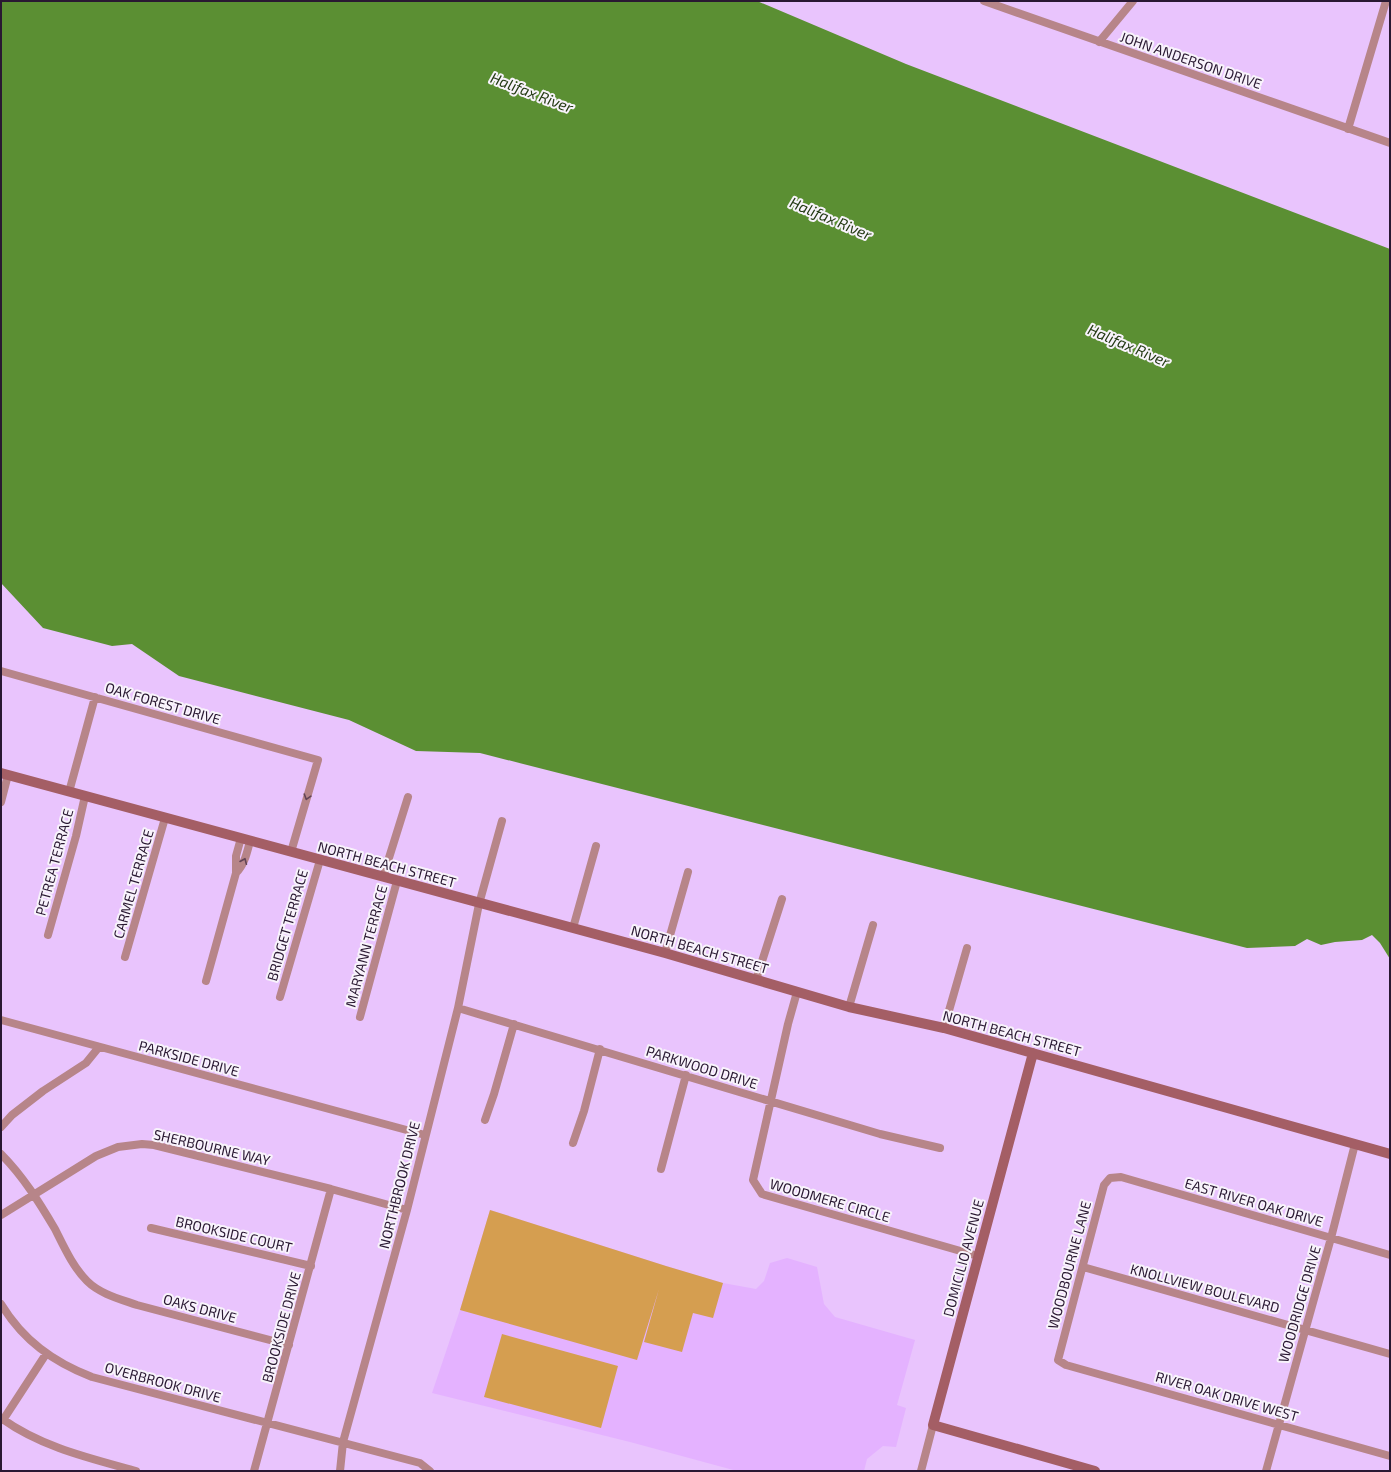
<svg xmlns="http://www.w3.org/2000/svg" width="1391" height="1472" font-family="'Exo 2',sans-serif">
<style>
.built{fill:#e4b2ff}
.green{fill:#d59e50}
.water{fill:#5b8f33}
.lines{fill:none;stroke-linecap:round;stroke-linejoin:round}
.street{stroke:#b78589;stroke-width:8}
.secondary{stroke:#a45e65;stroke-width:10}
.oneway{stroke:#624455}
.labels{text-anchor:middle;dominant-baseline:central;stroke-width:4;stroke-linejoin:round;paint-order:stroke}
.street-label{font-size:14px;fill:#291832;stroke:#f8f3fb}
.water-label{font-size:15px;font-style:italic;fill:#253b15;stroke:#f8f3fb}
</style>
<rect width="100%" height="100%" fill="#e9c4fd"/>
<path class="built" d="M490,1210L666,1266L723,1283L756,1289L764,1281L770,1263L787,1258L817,1267L824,1304L835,1317L915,1340L897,1405L906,1408L896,1447L883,1446L867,1459L864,1471H737L630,1442L432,1393L460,1310Z"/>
<path class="green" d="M490,1210L666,1266L723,1283L713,1318L693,1313L682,1352L644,1342L659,1289L637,1360L460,1310Z
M502,1334L618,1366L601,1428L484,1397Z"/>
<path class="water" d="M1,1H757L906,64L1390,249V959L1380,943L1372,935L1362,940L1335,942L1321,945L1307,939L1295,946L1247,948L480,753L416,751L349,720L179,676L132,644L112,646L43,628L1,583Z"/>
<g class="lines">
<path class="street" d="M984,1L1390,143
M1099,42L1133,1
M1348,129L1386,1
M1,671L318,760L291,852
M69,792L95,697
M1,802L8,775
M241,838L236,856V873C245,864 247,852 250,841
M383,877L408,797
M573,928L596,846
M48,935L76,836L85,796
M665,953L688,872
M125,957L165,818
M756,980L782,899
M206,981L236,873
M797,992L788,1024L753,1180L762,1194L978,1256
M280,997L320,860
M849,1007L873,925
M458,1008L880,1134L940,1148
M360,1017L397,881
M1,1020L425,1135
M944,1028L967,948
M485,1120L494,1094L514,1024
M1,1127L12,1115L43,1091L86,1063L99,1047
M573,1143L584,1111L600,1049
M1,1154C23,1176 39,1202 55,1229C64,1247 73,1267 87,1281C100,1294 120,1299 137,1305L289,1345
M661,1169L686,1075
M1,1215L96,1156L118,1147L142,1144L154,1145L331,1189L407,1210
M151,1228L311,1266
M1390,1255L1121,1177L1110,1178L1104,1185L1058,1360L1066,1365L1390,1456
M1083,1267L1390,1354
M1,1304C23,1340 53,1362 92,1377L420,1463L430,1471
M1,1418C41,1447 89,1458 136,1471
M3,1420L46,1354
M254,1471L331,1189
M340,1471L343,1442L407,1210L458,1008L479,904L502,821
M921,1471L933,1425
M1266,1471L1331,1238L1355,1144"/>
<path class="secondary" d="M1,773L665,953L849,1007L944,1028L1390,1154
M1033,1053L933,1425L1095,1471"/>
</g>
<defs><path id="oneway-chevron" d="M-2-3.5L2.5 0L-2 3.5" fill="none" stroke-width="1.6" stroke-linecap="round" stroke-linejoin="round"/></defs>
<g class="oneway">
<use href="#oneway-chevron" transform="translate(307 797) rotate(107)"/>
<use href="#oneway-chevron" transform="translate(244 861) rotate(-67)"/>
</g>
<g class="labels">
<g class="street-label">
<text transform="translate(1191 60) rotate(19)">JOHN ANDERSON DRIVE</text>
<text transform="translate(163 703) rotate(16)">OAK FOREST DRIVE</text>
<text transform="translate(54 862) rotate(-75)">PETREA TERRACE</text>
<text transform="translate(387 864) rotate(15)">NORTH BEACH STREET</text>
<text transform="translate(133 884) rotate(-74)">CARMEL TERRACE</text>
<text transform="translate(287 925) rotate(-74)">BRIDGET TERRACE</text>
<text transform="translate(366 946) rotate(-75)">MARYANN TERRACE</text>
<text transform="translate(700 949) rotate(16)">NORTH BEACH STREET</text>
<text transform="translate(1012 1033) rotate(15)">NORTH BEACH STREET</text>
<text transform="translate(189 1058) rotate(15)">PARKSIDE DRIVE</text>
<text transform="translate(702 1067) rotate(17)">PARKWOOD DRIVE</text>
<text transform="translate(212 1147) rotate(13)">SHERBOURNE WAY</text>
<text transform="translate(399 1185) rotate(-76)">NORTHBROOK DRIVE</text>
<text transform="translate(830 1200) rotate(16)">WOODMERE CIRCLE</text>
<text transform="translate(1254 1202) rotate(16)">EAST RIVER OAK DRIVE</text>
<text transform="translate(234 1234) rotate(13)">BROOKSIDE COURT</text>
<text transform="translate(963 1258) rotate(-75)">DOMICILIO AVENUE</text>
<text transform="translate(1069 1265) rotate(-75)">WOODBOURNE LANE</text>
<text transform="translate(1205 1288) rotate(15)">KNOLLVIEW BOULEVARD</text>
<text transform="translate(1299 1304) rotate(-74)">WOODRIDGE DRIVE</text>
<text transform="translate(200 1308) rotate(15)">OAKS DRIVE</text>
<text transform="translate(281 1327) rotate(-75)">BROOKSIDE DRIVE</text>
<text transform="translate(163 1382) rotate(15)">OVERBROOK DRIVE</text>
<text transform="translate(1227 1396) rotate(16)">RIVER OAK DRIVE WEST</text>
</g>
<g class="water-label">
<text transform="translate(532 92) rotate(21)">Halifax River</text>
<text transform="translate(831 218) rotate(23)">Halifax River</text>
<text transform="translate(1129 345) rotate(23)">Halifax River</text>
</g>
</g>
<rect width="1391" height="1472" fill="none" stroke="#291832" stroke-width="4"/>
</svg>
